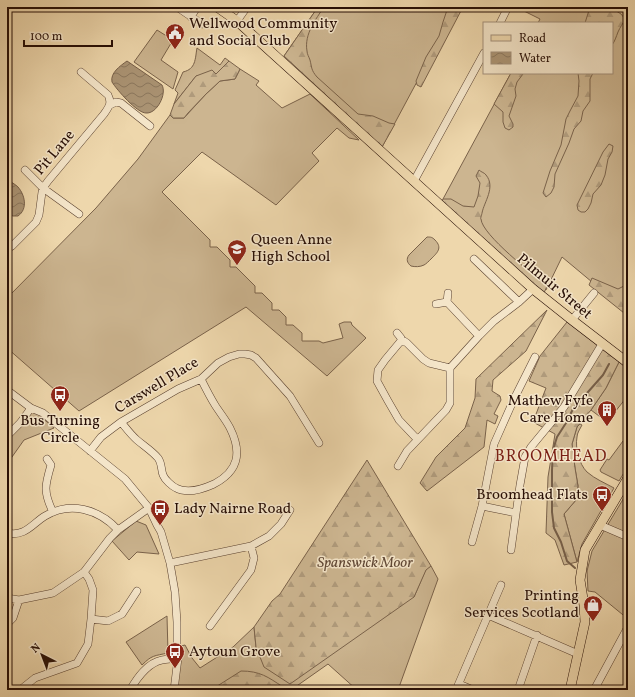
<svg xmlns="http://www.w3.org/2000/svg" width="635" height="697" font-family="Vollkorn,serif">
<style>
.grass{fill:#ccb590;stroke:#7a624a}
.forest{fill:url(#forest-firs);stroke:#7a624a}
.water{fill:url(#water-waves);stroke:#765e47}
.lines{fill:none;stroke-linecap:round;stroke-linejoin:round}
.stream{stroke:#765e47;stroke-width:2}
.minor-casing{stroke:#59402f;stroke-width:8}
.major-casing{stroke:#270e05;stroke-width:10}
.minor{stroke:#f4e5c9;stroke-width:7}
.major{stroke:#eed7ac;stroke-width:9}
.labels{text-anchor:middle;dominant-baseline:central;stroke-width:3;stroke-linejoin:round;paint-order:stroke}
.poi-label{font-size:15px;fill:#270e05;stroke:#f4e5c9;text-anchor:start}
.street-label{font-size:15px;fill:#270e05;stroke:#f4e5c9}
.park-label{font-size:15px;font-style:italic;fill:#614836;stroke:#f4e5c9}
.neighbourhood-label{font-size:16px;letter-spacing:1px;fill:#7a1f14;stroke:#f4e5c9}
</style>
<defs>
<pattern id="forest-firs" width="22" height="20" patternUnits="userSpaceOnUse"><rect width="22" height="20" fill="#ccb590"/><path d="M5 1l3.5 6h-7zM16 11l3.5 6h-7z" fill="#af9a7b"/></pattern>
<pattern id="water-waves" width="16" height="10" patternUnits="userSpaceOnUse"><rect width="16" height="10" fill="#aa9373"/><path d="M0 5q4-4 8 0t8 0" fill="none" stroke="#8a765c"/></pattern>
</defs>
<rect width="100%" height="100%" fill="#eed7ac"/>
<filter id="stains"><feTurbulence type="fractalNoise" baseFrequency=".005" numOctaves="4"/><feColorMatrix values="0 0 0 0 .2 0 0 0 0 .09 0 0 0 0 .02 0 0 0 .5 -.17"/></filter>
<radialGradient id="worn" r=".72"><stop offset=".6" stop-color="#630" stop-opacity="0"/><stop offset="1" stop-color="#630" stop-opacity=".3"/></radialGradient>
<path class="grass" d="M318,7H457L382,147L284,56Z
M516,7H628V312L562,257L546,290L443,199L511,73H612V23H538L540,19Z
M157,30L173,40L161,60L178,72L173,89L134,62Z
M197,48L220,65L225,58L229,61L216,74L196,76L174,104L178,93L175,90L183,72C196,69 195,59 197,48Z
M240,69L259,81L256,85L282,108L310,94L359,140L349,138L337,128L312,153L319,161L276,205L202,152L162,192L210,240V247H217L230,260V267H236L255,286V293H262L272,303V310H279L286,317V325H293L302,333V341H319L323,343L343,338L339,324L344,322H351L352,325L366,338L327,376L246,307L79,411L7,348V298L96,208L138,159L170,115L173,118H184L206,94L220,81L235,79Z
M427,237C431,237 432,237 435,240C443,248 437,253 431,259C429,261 426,264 424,265C420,267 415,267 411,266C407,263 406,259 409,255Z
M619,362L628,369V399L626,398L607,422L591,410L606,388Z
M31,408L54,428L24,440L7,464V436Z
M580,424L582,425C580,429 577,433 577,437C575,448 579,464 587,472C595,479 605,483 614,488L582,544L577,562L564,514L576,500L578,486L575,468L572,444L577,427Z
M623,441L628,444V466L619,481L601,472L600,470L607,459L609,460Z
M628,491V619L595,592L588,591L587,571L592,551Z
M136,521L146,525L159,554L137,552L129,560L112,541Z
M431,566L438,579L398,690H357L328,664L291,690H278L282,687L211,690H174L177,647L185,645L192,658L200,668L233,647L254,627L256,647L414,597L426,569Z
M167,616L168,653C154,656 152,655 142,665L126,642Z"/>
<path class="forest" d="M318,7H324C316,19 304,34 307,51C307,54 309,57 310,60C312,68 311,70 317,77L358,114L373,116L389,123L395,124L382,147L284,56Z
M448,7H463L421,87L417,85L416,81L426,57L439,36L443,22Z
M590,7H610L621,14L625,19C623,24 620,27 618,32C616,37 615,41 612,45V23H585Z
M229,61L240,69L235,79L220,81L206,94L188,113L184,118H173L170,115L174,104L196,76L212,70L216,74Z
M511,73L523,74L517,82L515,89L516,96L509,116L513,124V127L509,130L505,128L503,122V112L494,104Z
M578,73H593L590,79V101L583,111L581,121L574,129L569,143L555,174L554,187L551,193L546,197L543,193L550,171L561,145L566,119L570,111L578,96L579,81Z
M609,144L613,146L612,152L608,159L605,175L601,185L593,194L591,203L588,209L585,212H581L578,210L577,205L603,152Z
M479,170C481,172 485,173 486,175C496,187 484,202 482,213C482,214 480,219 481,219C482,235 534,275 547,286L544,293L441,202L443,199H451L463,206L474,207L478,196L480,183L476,176Z
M592,278L618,289L624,286L628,281V315L624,313L589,285Z
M547,310L526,351L493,380L492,391L500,396L501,400L494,414L498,416L495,424L487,420L484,447L427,491L420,483L436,457L465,428L475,398L476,379Z
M567,322L619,362L606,388L591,410L577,427L572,444L575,468L578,486L576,500L564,514L577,562L564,565L555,540L546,533L548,477L555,434L533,422L546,388L529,381L540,356Z
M367,460L431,566L426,570L414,597L290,684L264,667L256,647L254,627L272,601L280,594Z
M241,671C260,671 268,677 283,687L278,690H211Z"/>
<path class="water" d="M127,61L162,85C167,94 157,114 146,113C137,113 117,90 112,82C110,73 120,66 127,61Z
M7,180C11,182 15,184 18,187C25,195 28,209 18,216H13L7,214Z"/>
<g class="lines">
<path class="stream" d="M575,568L567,561L561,542L554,528L552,512V470L553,450L557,437L566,423L573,409L603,375L609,364"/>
<g class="minor-casing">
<path id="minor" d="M177,7L202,24
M191,17L197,7
M237,21L247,7
M500,23L506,11
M110,105L116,102L121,103L150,126
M25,170L43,188L79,214
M414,181L484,53
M7,249L12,246L36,222L39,215L42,192L43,188L48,181L104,114C109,107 112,103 108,95L81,72
M474,259L519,302
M447,302L479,336
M436,304L447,302L448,293
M572,320L594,293
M397,333L401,338L402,342
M7,390L31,408L43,413L125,479L149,508L157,525L161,532L170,563L175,592L177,622V647L178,658L174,690
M121,422C126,428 131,435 137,440C144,446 152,451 158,458C162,463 161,470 163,475C165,480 172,486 176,488C187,494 203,489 214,484C239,471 242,452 230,428C226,420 220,413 215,405C210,397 205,387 201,379
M7,436L20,423L31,408
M417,439L399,420L388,401L377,381L378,370L385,360L400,342L404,341L407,343L423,359L429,363L450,368
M90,451L101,437L121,422L178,389L201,379L218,363L229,357L239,354H245L251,355L256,358L290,396L319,443
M47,459L51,465C45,485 43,492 53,512
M398,466L407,451L446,410L450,403V368L479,336L494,321L519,302L533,289
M482,506L516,513
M600,525L628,537
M7,533C25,537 32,524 45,516C70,501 99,509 118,530
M472,542L482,506L494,444L514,399L535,357
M511,550L520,485L525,457L531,447L564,407L602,344
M170,563L251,546L269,536L281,524L290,510
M7,598L19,600L53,593L84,572L110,538L118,530L149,508
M488,615L578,654
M91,619L108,621L122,614L137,591
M7,624L13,618L19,600
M210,626L251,570L254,558L251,546
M459,684L473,690
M20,690L35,678L77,663L88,644L91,619L93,590L89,579L84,572
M130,690C137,678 147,663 162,660C167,659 173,659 178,658
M456,690L501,585
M518,690L537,635
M594,690L628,627"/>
</g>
<g class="major-casing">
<path id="major" d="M217,7L237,21L533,289L572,320L628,363
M570,690L585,622L584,605L580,580L585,550L628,478"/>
</g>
<use href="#minor" class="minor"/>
<use href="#major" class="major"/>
</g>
<defs>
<g id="civic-pin" transform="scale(1)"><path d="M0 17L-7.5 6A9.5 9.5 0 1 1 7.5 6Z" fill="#8f2418" stroke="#f4e5c9"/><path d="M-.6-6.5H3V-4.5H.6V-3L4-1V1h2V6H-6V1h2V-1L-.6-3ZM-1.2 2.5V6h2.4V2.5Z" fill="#fff"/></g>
<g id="school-pin" transform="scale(1)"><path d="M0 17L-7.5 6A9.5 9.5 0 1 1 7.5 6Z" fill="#8f2418" stroke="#f4e5c9"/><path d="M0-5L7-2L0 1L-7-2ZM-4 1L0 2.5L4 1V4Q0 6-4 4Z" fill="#fff"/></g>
<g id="bus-pin" transform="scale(1)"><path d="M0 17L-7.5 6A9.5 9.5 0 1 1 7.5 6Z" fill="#8f2418" stroke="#f4e5c9"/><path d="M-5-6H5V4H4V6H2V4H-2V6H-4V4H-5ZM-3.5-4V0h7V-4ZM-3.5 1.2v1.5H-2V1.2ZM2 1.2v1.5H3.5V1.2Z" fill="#fff"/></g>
<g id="building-pin" transform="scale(1)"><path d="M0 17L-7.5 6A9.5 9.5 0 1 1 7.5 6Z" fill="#8f2418" stroke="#f4e5c9"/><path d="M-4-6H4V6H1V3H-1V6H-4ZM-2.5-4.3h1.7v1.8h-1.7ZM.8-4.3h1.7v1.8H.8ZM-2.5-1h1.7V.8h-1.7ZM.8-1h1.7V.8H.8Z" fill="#fff"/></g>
<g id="shop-pin" transform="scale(1)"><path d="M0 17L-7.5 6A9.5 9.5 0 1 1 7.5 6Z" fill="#8f2418" stroke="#f4e5c9"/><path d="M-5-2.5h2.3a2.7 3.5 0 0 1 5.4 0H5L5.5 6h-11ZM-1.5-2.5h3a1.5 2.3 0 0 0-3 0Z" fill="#fff"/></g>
</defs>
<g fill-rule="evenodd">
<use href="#civic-pin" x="175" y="33"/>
<use href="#school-pin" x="237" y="249"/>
<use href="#bus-pin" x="60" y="395"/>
<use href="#building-pin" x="607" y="410"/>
<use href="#bus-pin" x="602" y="495"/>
<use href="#bus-pin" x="160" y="509"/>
<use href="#shop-pin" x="593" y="605"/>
<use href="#bus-pin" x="175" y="652"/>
</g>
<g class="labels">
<g class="poi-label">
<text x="189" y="24">Wellwood Community<tspan x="189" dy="17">and Social Club</tspan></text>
<text x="251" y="240">Queen Anne<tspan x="251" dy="17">High School</tspan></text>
<text x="593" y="401" text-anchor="end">Mathew Fyfe<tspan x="593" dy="17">Care Home</tspan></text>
<text x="60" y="421" text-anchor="middle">Bus Turning<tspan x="60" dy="17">Circle</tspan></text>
<text x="588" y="495" text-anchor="end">Broomhead Flats</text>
<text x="174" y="509">Lady Nairne Road</text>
<text x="579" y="596" text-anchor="end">Printing<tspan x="579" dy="17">Services Scotland</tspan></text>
<text x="189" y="652">Aytoun Grove</text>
</g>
<g class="street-label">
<text transform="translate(55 153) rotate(-50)">Pit Lane</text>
<text transform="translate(554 287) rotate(40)">Pilmuir Street</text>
<text transform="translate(157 386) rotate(-31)">Carswell Place</text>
</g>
<g class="park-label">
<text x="365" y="563">Spanswick Moor</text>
</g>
<g class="neighbourhood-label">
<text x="551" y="457">BROOMHEAD</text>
</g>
</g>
<rect width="635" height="697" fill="none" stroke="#eed7ac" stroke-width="24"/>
<rect x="8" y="8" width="619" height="681" fill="none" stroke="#270e05" stroke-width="2"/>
<rect x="12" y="12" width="611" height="673" fill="none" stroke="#270e05"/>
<rect x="483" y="22" width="130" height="52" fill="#f4e5c9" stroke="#a28f7b"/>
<rect x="491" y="35" width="20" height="6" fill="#eed7ac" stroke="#a28f7b"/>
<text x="519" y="42" font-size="12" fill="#270e05">Road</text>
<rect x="491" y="52" width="20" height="12" fill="url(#water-waves)" stroke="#a28f7b"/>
<text x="519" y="62" font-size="12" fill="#270e05">Water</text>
<g transform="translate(42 655) rotate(318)" stroke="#f4e5c9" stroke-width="3" paint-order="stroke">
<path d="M0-3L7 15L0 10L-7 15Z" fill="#270e05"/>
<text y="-6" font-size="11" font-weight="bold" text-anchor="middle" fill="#270e05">N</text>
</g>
<path d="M24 40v6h88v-6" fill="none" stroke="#270e05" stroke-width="2"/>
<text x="30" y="40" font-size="12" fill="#270e05" stroke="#f4e5c9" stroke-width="3" paint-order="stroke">100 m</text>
<rect width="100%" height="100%" filter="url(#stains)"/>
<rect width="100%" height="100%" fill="url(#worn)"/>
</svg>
